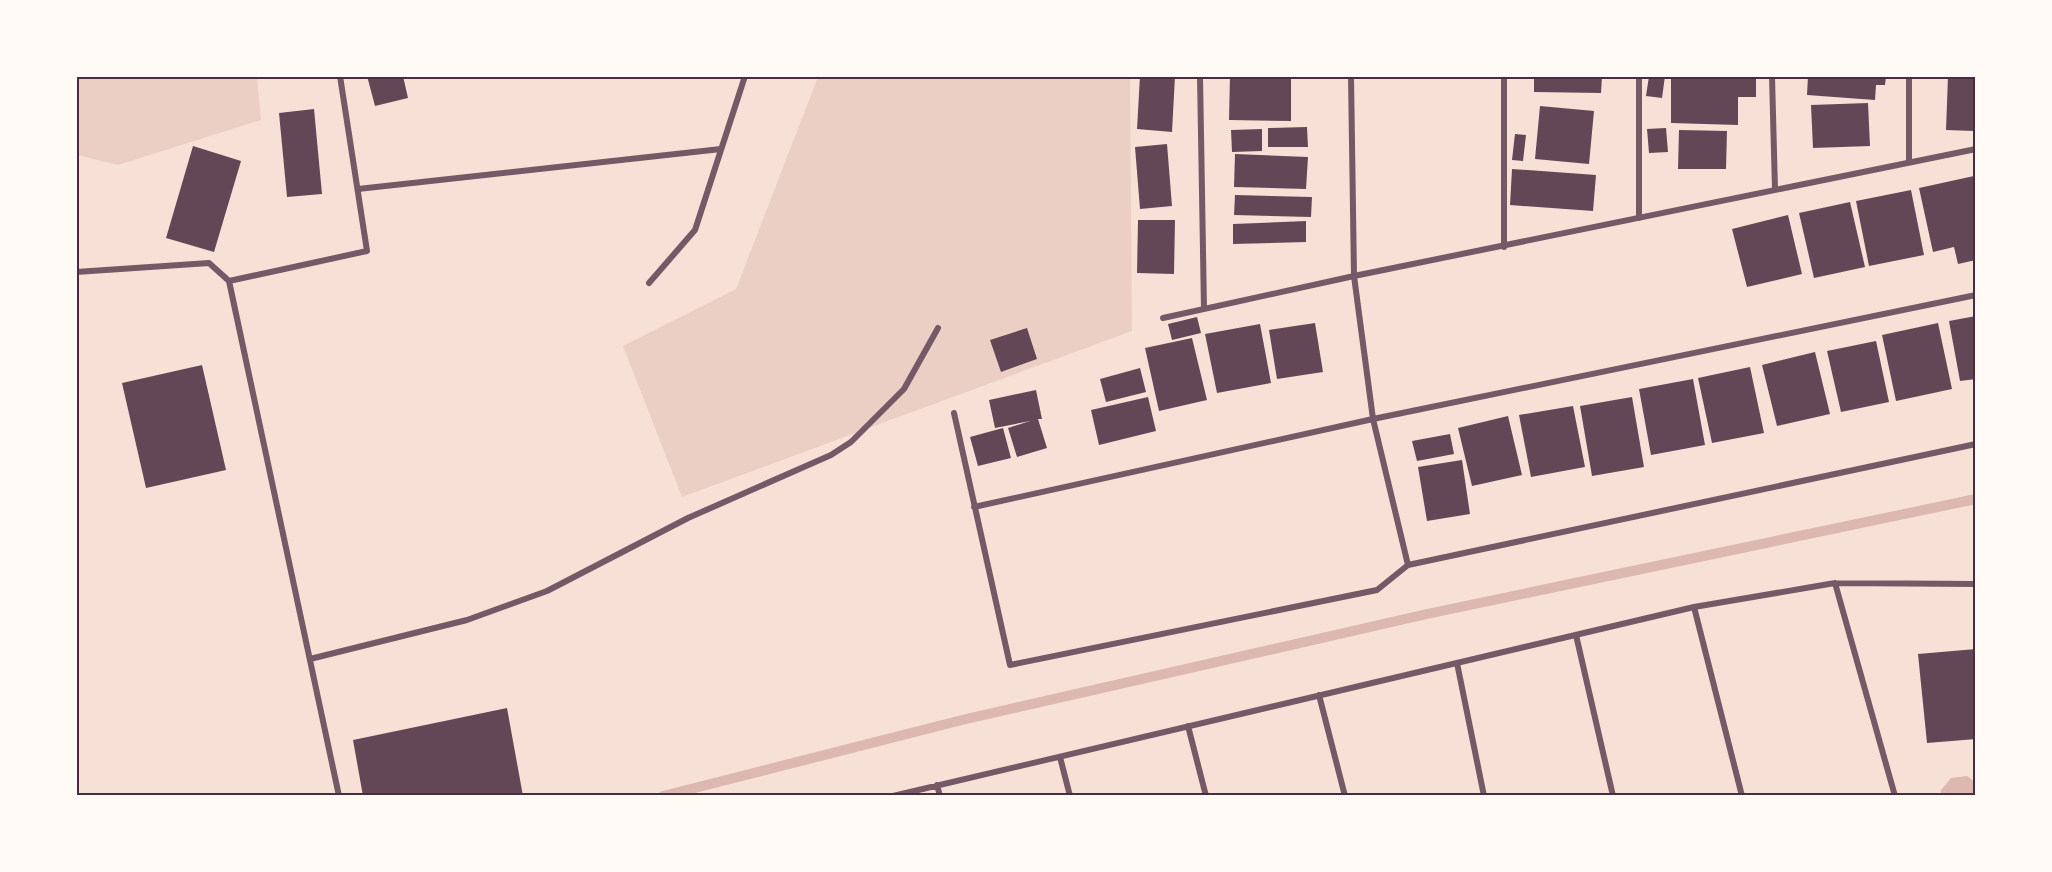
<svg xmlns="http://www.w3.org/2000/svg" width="2052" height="872" font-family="Figtree,sans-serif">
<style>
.green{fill:#ebcfc5}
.water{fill:#dcb8b0}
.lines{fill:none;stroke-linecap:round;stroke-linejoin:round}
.stream{stroke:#dcb8b0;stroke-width:10}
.building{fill:#644757}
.minor{stroke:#755966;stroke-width:6}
.neatline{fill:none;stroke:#4a2c40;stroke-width:2}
</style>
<rect width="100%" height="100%" fill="#f7e1d7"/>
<path class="green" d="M76,77H257L261,120L118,165L77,155Z
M818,77H1130L1132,331L682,497L623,346L736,289Z"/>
<path class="water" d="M1967,776L1975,782V795H1941V790L1951,778Z"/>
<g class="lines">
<path class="stream" d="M663,796L962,720L1427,614L1976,499"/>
</g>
<path class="building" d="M367,76H403L408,98L375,106Z
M1140,76H1175L1172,132L1137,129Z
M1230,76H1291V121L1229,120Z
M1534,76H1602L1601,93L1534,92Z
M1649,76H1665L1662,98L1646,96Z
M1671,76H1756V97H1738V125L1671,123Z
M1808,76H1886L1885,85H1876L1875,100L1807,95Z
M1948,76H1976L1974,131L1946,130Z
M1868,103L1870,146L1813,148L1811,105Z
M1540,106L1594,111L1589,164L1535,159Z
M314,109L322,194L287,197L279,113Z
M1307,127L1308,147H1268V128Z
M1666,128L1668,152L1649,153L1647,129Z
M1262,129V151L1232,152L1231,130Z
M1679,130L1727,131L1726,169H1678Z
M1515,134L1526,135L1523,161L1512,160Z
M1167,144L1172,206L1140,209L1135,147Z
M193,146L241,161L214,252L166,238Z
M1235,154L1308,157L1306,189L1234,187Z
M1512,169L1596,175L1593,211L1510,205Z
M1974,176L1976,260L1958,264L1954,247L1933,252L1919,188Z
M1911,190L1924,255L1869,266L1856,201Z
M1235,195L1312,197L1311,217L1234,215Z
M1850,202L1865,267L1814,278L1799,213Z
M1788,215L1802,274L1747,287L1732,229Z
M1138,220H1175L1174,274L1137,273Z
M1306,221V242L1233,244V224Z
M1976,316V379L1960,381L1949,321Z
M1197,317L1201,333L1172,340L1168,324Z
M1315,323L1323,372L1277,379L1269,330Z
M1938,323L1952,389L1896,401L1882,335Z
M1260,324L1271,383L1217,393L1205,334Z
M1027,328L1037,359L1001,372L990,340Z
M1192,338L1207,400L1159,411L1145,348Z
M1876,341L1889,402L1841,412L1827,351Z
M1815,352L1830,414L1777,426L1762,365Z
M202,365L226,470L146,488L122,383Z
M1750,367L1764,433L1712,443L1698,378Z
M1140,368L1146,392L1106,402L1100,379Z
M1693,379L1705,445L1651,455L1639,389Z
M1036,390L1042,419H1038L1047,448L1017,457L1008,428L1030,421L995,428L989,400Z
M1148,397L1156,431L1099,445L1091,410Z
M1632,397L1644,467L1592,476L1580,406Z
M1573,406L1585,467L1531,477L1519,415Z
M1508,416L1522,475L1472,486L1458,428Z
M1003,428L1011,458L978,466L970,437Z
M1450,434L1454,454L1417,461L1412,441Z
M1462,460L1470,514L1427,521L1418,467Z
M1976,649V739L1927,743L1918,654Z
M507,708L523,796H363L353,740Z"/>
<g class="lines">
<path class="minor" d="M1200,76L1204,309
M1351,76L1354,276L1373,419L1408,565
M1772,76L1775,190
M1909,162V76
M358,189L721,149
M1639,218V76
M1504,247V76
M76,272L209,263L229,281
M229,281L339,796
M229,281L367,251L340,76
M649,283L695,230L745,76
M1163,318L1354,276L1976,149
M954,413L1010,665L1377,590L1408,565L1976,444
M974,507L1373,419L1976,295
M1835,583L1895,796
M1694,607L1742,796
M1576,635L1613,796
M310,659L467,620L547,591L688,518L831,455L851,442L904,389L938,328
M1457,663L1484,796
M1319,695L1345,796
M1188,726L1206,796
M1060,757L1070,796
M937,785L940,796
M893,796L1694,607L1835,583L1976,584"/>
</g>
<rect width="2052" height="872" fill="none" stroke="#fffaf5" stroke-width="156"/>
<rect x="78" y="78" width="1896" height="716" class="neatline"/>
</svg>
